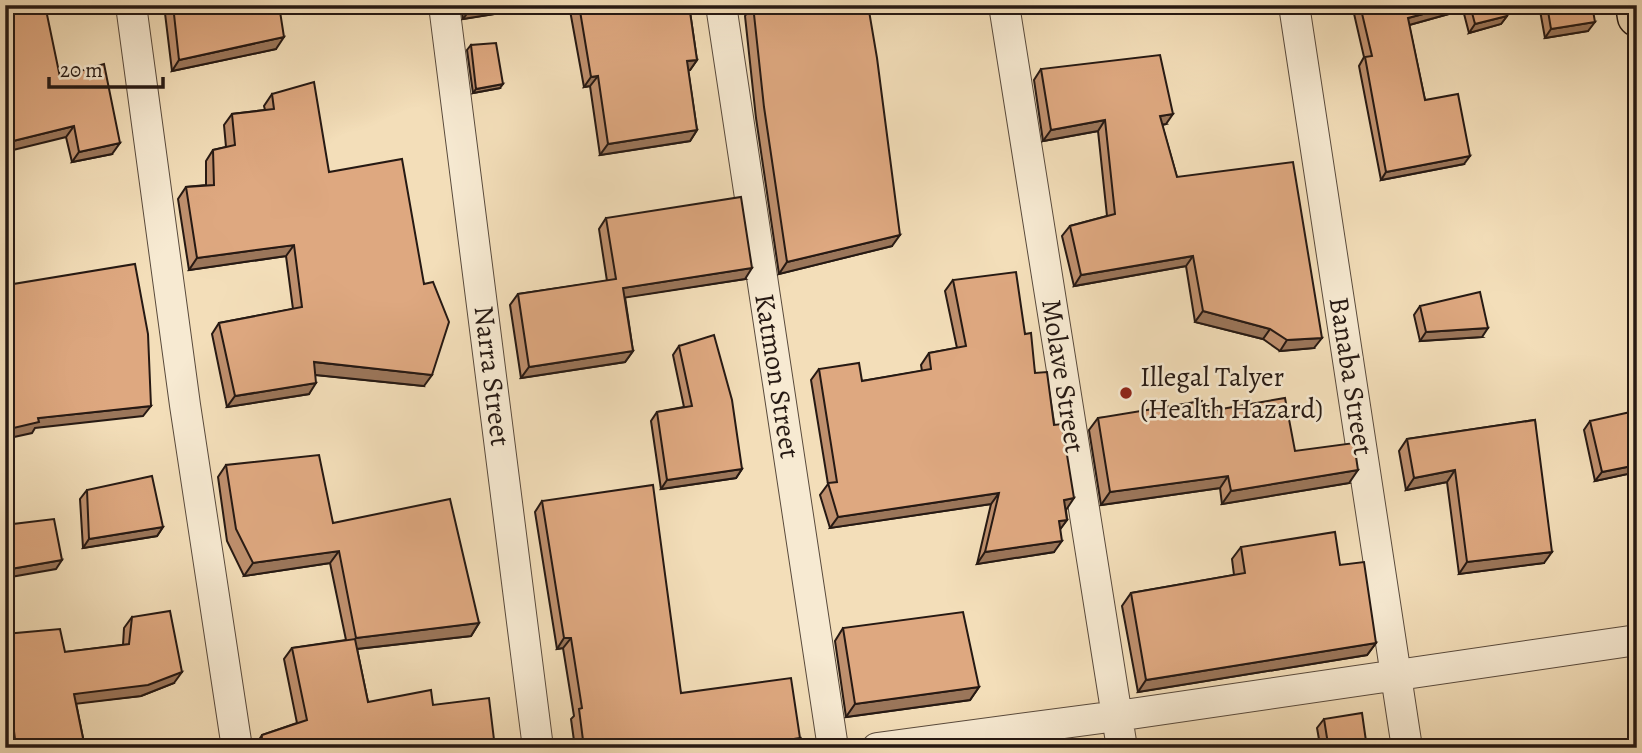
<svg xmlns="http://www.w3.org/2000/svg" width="1642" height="753" font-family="Alegreya,serif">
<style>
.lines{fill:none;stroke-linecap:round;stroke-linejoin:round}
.minor-casing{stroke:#594a3c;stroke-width:32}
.primary-casing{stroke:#261913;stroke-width:41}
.minor{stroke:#f7ead2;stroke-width:30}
.primary{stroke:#f3deb9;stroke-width:38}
.wall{fill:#bf906e;stroke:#261913;stroke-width:2}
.shaded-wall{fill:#9b765a;stroke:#261913;stroke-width:2}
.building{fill:#dea880;stroke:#261913;stroke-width:2}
.poi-dot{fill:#8f2418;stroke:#f7ead2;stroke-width:2.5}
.labels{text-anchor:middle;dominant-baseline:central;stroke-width:5;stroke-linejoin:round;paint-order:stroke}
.street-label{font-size:28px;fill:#261913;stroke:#f7ead2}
.poi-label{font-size:28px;fill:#261913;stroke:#f7ead2;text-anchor:start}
</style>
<rect width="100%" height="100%" fill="#f3deb9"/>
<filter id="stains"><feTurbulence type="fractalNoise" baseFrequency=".00286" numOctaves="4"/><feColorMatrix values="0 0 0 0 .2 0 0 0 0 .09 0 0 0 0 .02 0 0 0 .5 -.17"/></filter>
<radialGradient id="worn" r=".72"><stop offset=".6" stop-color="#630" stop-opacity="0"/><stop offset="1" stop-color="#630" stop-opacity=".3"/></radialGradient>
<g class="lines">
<g class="minor-casing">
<path id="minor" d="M131,5L185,405L237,748
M444,5L538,748
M721,5L833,748
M1004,5L1122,748
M1294,5L1407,748
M877,748L1117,716L1637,640"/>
</g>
<g class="primary-casing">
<path id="primary" d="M1635,5L1637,17"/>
</g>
<use href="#minor" class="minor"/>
<use href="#primary" class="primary"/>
</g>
<path class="wall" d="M164,5H279L276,49L172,71Z
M461,5H552L463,19Z
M569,5H689L697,60L690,70H688L697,130L690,141L600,155L590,86L584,87Z
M752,5H868L892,246L779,274L756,118L745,16Z
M1352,5H1505L1507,16L1501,24L1469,33L1463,10L1409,25L1425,100L1464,164L1381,180L1359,66L1364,57Z
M1539,5H1592L1588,31L1545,38Z
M471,45L500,88L473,93L467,50Z
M1041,69L1166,124L1162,125L1177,177L1314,348L1280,351L1263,339L1195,322L1186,266L1074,286L1062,236L1070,226L1107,216L1098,131L1043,141L1034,80Z
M60,77L112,154L72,162L66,137Z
M272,94L329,172L424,386L315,375L309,394L227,407L212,334L219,323L293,309L286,256L189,270L178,199L186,187L206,185V161L213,150L226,147L224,125L232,114L265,110L264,106Z
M606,218L745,279L625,297L633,351L625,362L521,378L510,305L518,294L607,281L599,229Z
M953,280L1025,334L1035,373L1054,425L1066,510L1067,520L1060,529L1054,552L977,564L991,504L830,528L820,495L828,484L811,380L819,369L862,381L922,371L921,365L929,353L957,348L945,291Z
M1420,306L1482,337L1420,341L1414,315Z
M679,346L742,469L736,478L661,489L651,421L657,412L684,407L673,355Z
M1204,412L1295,451L1349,483L1222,504L1220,488L1101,505L1089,430L1098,418Z
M1535,420L1544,563L1459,574L1447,482L1406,490L1399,451L1407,439Z
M1590,421L1637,472L1595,481L1584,430Z
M226,465L333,523L479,623L471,636L357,649L368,702L433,705L495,748H254L262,735L297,723L284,659L292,648L346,640L330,563L244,576L227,541L218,477Z
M87,490L163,527L157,536L83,548L80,499Z
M542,501L681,693L800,738L793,748H575L571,719L574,716L563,648L557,649L535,512Z
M1241,547L1340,565L1376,643L1367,655L1138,692L1122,606L1131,593L1234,575L1232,559Z
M132,617L174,683L141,696L76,703L84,743L80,748H7L5,734V634L65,652L123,645L124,628Z
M843,628L979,687L970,700L846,717L835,641Z
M1324,719L1367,748H1313L1320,745L1317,728Z"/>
<path class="shaded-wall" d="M490,5H552L463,19L471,8Z
M1457,5H1467L1463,10L1402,27L1408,18Z
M1507,16L1501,24L1469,33L1475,24Z
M1595,22L1588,31L1545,38L1551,29Z
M284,37L276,49L172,71L179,60Z
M697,60L690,70L679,72L687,61Z
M598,76L590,86L584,87L591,77Z
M503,84L500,88L473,93L476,89Z
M1173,114L1166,124L1153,126L1160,116Z
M1105,120L1098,131L1043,141L1051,130Z
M74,126L66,137L5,152V143Z
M697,130L690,141L600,155L608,144Z
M120,143L112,154L72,162L79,152Z
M1470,156L1464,164L1381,180L1386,172Z
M900,235L892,246L779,274L787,262Z
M294,245L286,256L189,270L197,258Z
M1193,256L1186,266L1074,286L1081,275Z
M752,268L745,279L616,299L623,288Z
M1203,311L1270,329L1263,339L1195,322Z
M1488,328L1482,337L1420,341L1426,332Z
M1322,338L1314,348L1280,351L1287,340Z
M633,351L625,362L521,378L529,367Z
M314,362L432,375L424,386L306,374Z
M316,383L309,394L227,407L235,396Z
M151,406L143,416L35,428L32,433L5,439V430L38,418Z
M1637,465V472L1595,481L1602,472Z
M742,469L736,478L661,489L667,480Z
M1358,470L1349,483L1222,504L1231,491Z
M1455,470L1447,482L1406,490L1414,478Z
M1228,476L1220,488L1101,505L1110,492Z
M999,493L991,504L830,528L838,517Z
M1074,498L1066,510L1057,511L1064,500Z
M1067,520L1059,531V521Z
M163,527L157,536L83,548L89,539Z
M1062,541L1054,552L977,564L985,552Z
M339,551L330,563L244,576L253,563Z
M1552,552L1544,563L1459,574L1467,562Z
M62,560L56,569L5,578V570Z
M479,623L471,636L347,650L356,638Z
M564,638H571L563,648L557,649Z
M1376,643L1367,655L1138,692L1146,680Z
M182,672L174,683L141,696L66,705L74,694Z
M979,687L970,700L846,717L855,704Z
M800,738L793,748H736Z
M84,743L80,748H41Z"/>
<path class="building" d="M5,5H45L60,77L104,64L120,143L79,152L74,126L5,143Z
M173,5H279L284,37L179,60Z
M470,5H490L471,8Z
M579,5H689L697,60L687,61L697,130L608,144L598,76L591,77Z
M753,5H868L877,58L900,235L787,262L764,107Z
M1360,5H1457L1408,18L1425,100L1458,94L1470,156L1386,172L1365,57L1372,56Z
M1470,5H1505L1507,16L1475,24Z
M1547,5H1592L1595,22L1551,29Z
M496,43L503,84L476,89L471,45Z
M1160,55L1173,114L1160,116L1177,177L1293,162L1322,338L1287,340L1270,329L1203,311L1193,256L1081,275L1070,226L1115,214L1105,120L1051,130L1041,69Z
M314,82L329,172L402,159L424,284L433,282L449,322L432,375L314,362L316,383L235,396L219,323L302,307L294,245L197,258L186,187L214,185L213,150L235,145L232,114L274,109L272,94Z
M741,197L752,268L623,288L633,351L529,367L518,294L616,279L606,218Z
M5,243L13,284L135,264L148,334L151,406L38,418L39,422L5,430Z
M1016,272L1025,334L1031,333L1035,373L1047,372L1054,425L1062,424L1074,498L1064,500L1067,520L1059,521L1062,541L985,552L999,493L838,517L828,483L837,482L819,369L859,363L862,381L931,369L929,353L966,346L953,280Z
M1480,292L1488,328L1426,332L1420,306Z
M714,335L732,400L742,469L667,480L657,412L692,406L679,346Z
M1285,398L1295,451L1354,443L1358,470L1231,491L1228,476L1110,492L1098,418L1202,401L1204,412Z
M1635,411L1637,418V465L1602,472L1590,421Z
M1535,420L1552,552L1467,562L1455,470L1414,478L1407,439Z
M319,455L333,523L450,499L479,623L356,638L339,551L253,563L236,529L226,465Z
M152,476L163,527L89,539L87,490Z
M653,485L681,693L791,678L800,738L736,748H584L579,709L582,708L571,638H564L542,501Z
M54,519L62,560L5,570V525Z
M1335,532L1340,565L1364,562L1376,643L1146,680L1131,593L1245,573L1241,547Z
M170,611L182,672L148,685L74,694L84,743L41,748H16L5,655V634L60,629L65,652L129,644L132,617Z
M963,612L979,687L855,704L843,628Z
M355,639L368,702L431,690L433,705L489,698L495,748H261L262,735L307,720L292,648Z
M1362,713L1367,748H1314V747L1328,744L1324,719Z"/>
<circle class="poi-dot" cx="1126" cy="393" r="7"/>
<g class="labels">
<g class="street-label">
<text transform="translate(492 376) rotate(83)">Narra Street</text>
<text transform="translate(777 376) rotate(81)">Katmon Street</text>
<text transform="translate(1063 376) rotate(81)">Molave Street</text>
<text transform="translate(1351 376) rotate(81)">Banaba Street</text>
</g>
<g class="poi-label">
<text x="1140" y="377">Illegal Talyer<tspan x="1140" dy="32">(Health Hazard)</tspan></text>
</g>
</g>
<rect width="1642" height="753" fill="none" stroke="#f3deb9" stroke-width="28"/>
<rect x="7" y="7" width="1628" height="739" fill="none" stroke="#261913" stroke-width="3.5"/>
<rect x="14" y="14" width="1614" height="725" fill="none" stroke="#261913" stroke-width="2"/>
<path d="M49 77v10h114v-10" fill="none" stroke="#261913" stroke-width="3.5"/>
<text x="60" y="77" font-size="21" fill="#261913" stroke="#f7ead2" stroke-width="5" paint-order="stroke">20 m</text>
<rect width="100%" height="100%" filter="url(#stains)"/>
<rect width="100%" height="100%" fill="url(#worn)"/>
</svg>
